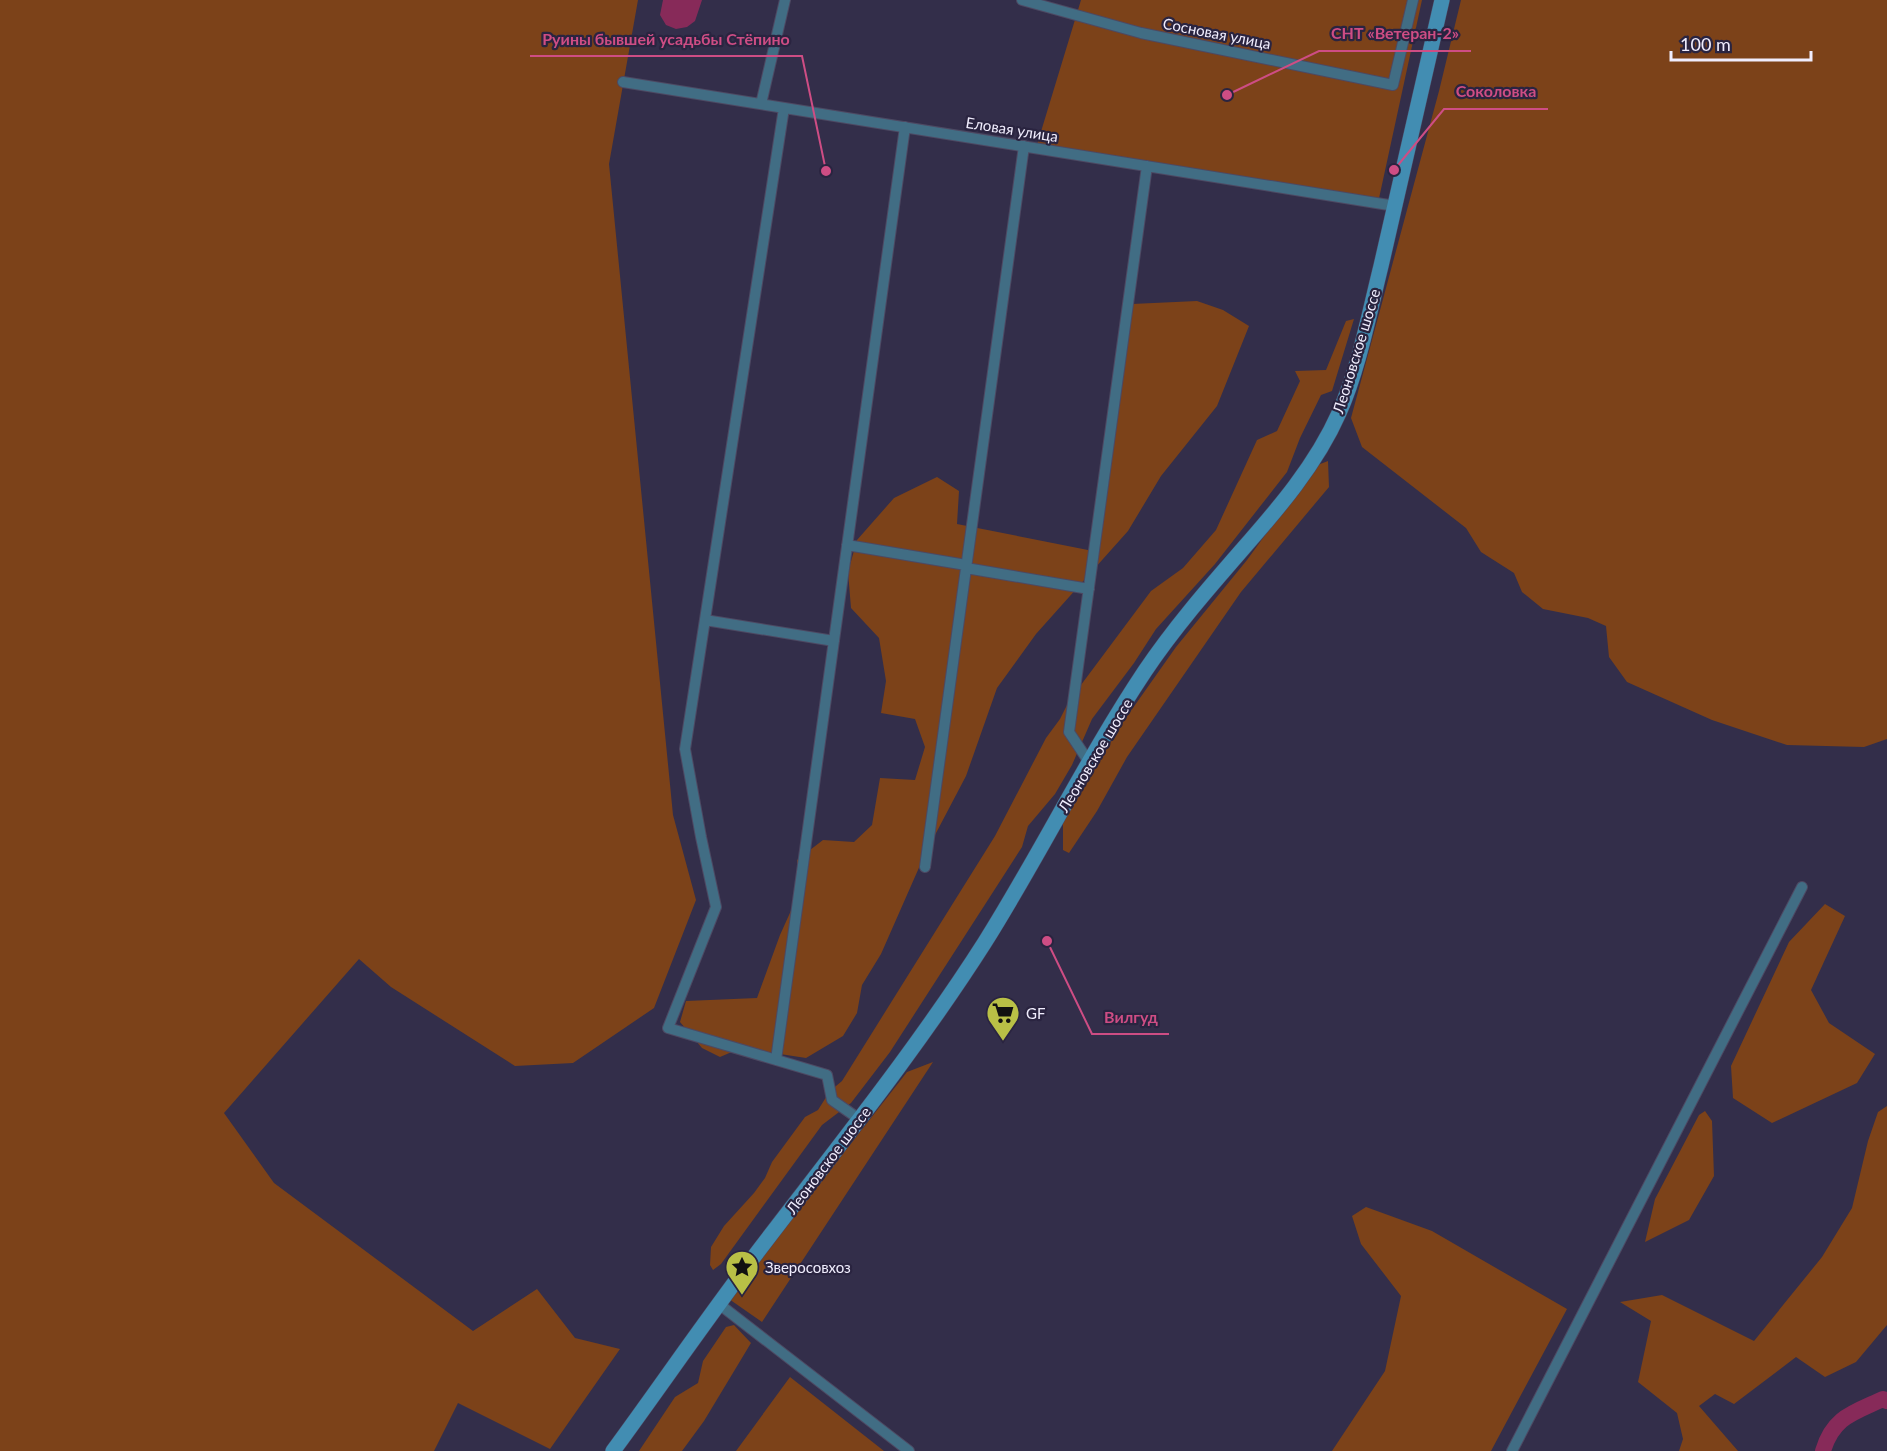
<svg xmlns="http://www.w3.org/2000/svg" width="1887" height="1451" font-family="Lato,sans-serif">
<style>
.green{fill:#7c4219}
.water{fill:#872a59}
.lines{fill:none;stroke-linecap:round;stroke-linejoin:round}
.river{stroke:#872a59;stroke-width:16}
.minor-casing{stroke:#4d4963;stroke-width:12}
.secondary-casing{stroke:#4d4963;stroke-width:16}
.minor{stroke:#416d84;stroke-width:10}
.secondary{stroke:#428db2;stroke-width:15}
.labels{text-anchor:middle;dominant-baseline:central;stroke-width:4.5;stroke-linejoin:round;paint-order:stroke}
.street-label{font-size:15px;fill:#f0edfd;stroke:#2a2440}
.poi-label{font-size:15px;fill:#f0edfd;stroke:#2a2440;text-anchor:start}
.leader{fill:none;stroke:#ce4d84;stroke-width:2}
.callout-dot{fill:#ce4d84;stroke:#2a2440;stroke-width:2}
.callout-label{font-size:16px;text-anchor:middle;font-weight:bold;fill:#ce4d84;stroke:#2a2440;stroke-width:4.5;stroke-linejoin:round;paint-order:stroke}
</style>
<rect width="100%" height="100%" fill="#332e4a"/>
<path class="green" d="M0,0H638L609,164L673,815L696,900L654,1008L573,1063L515,1066L391,987L359,959L224,1113L274,1183L473,1331L537,1289L575,1338L620,1349L550,1449L458,1403L434,1451H0Z
M1081,0H1422L1378,203L1036,148Z
M1461,0H1887V739L1864,747L1787,745L1712,720L1627,682L1609,657L1606,626L1588,618L1543,609L1522,592L1514,573L1481,552L1466,528L1362,447L1351,418L1439,91Z
M1197,301L1223,310L1249,326L1217,406L1161,476L1128,531L1036,634L997,688L966,776L925,854L881,954L862,985L857,1013L843,1036L806,1058L741,1048L720,1057L702,1048L680,1022L686,1001L757,998L780,935L798,895L797,860L823,840L854,842L872,825L880,778L915,780L925,747L915,719L881,713L886,681L879,638L851,608L848,572L857,540L894,498L937,477L959,491L957,524L1093,551L1132,304Z
M1354,319L1332,391L1321,395L1300,438L1287,472L1215,564L1156,629L1134,663L1092,719L1072,765L1055,794L1028,826L1022,847L890,1052L851,1103L822,1125L721,1264L713,1270L710,1265L711,1247L724,1226L754,1193L765,1178L772,1162L805,1117L818,1110L830,1091L842,1081L995,836L1046,738L1060,719L1069,701L1151,591L1183,568L1216,530L1257,440L1277,431L1300,381L1295,371L1326,370L1346,321Z
M1328,461L1329,487L1241,592L1127,757L1097,811L1069,853L1063,850V821L1123,722L1176,647L1247,560L1315,466Z
M1825,904L1845,916L1811,990L1829,1023L1875,1054L1857,1083L1772,1123L1733,1098L1731,1066L1789,942Z
M933,1062L762,1322L729,1299L907,1072Z
M1887,1106V1325L1856,1362L1825,1377L1796,1357L1734,1404L1715,1394L1699,1406L1738,1451H1679L1683,1439L1677,1413L1638,1382L1651,1321L1620,1302L1662,1295L1754,1341L1822,1257L1852,1208L1868,1141L1878,1112Z
M1705,1111L1712,1121L1714,1176L1689,1220L1645,1242L1655,1199L1699,1115Z
M1366,1207L1432,1231L1567,1309L1491,1451H1332L1385,1371L1401,1296L1361,1244L1352,1216Z
M734,1325L751,1343L704,1421L682,1451H639L675,1397L698,1383L703,1361L726,1327Z
M790,1377L884,1451H736Z"/>
<path class="water" d="M663,0H702L695,21L687,27L676,29L666,25L660,15Z"/>
<g class="lines">
<path class="river" d="M1823,1451C1833,1417 1853,1413 1883,1399L1887,1401"/>
<g class="minor-casing">
<path id="minor" d="M1022,0L1141,33L1393,85L1413,0
M623,82L1395,206
M761,104L785,0
M784,108L685,749L701,837L716,907L668,1028L827,1075L832,1100L859,1119
M847,545L966,565
M966,568L1089,589
M705,620L834,641
M1089,762L1069,732L1147,166
M925,867L1024,146
M776,1060L905,127
M719,1304L909,1451
M1512,1451L1802,887"/>
</g>
<g class="secondary-casing">
<path id="secondary" d="M613,1451C660,1387 705,1321 753,1258C832,1154 915,1052 985,942C1041,853 1087,758 1145,671C1174,628 1207,590 1241,551C1278,509 1316,465 1339,413C1359,368 1369,314 1381,266C1402,177 1421,89 1442,0"/>
</g>
<use href="#minor" class="minor"/>
<use href="#secondary" class="secondary"/>
</g>
<defs>
<g id="supermarket-pin" transform="scale(1.725)"><path d="M0 17L-7.5 6A9.5 9.5 0 1 1 7.5 6Z" fill="#b9c046" stroke="#2a2440"/><path d="M-6-5.5h2.5l.6 2H6L4.5 2H-2.5L-4.4-4H-6ZM-1.5 3.2a1.3 1.3 0 1 0 .1 0ZM3 3.2a1.3 1.3 0 1 0 .1 0Z" fill="#111"/></g>
<g id="sight-pin" transform="scale(1.725)"><path d="M0 17L-7.5 6A9.5 9.5 0 1 1 7.5 6Z" fill="#b9c046" stroke="#2a2440"/><path d="M0-6L1.8-2.2L6-1.7L2.9 1.2L3.7 5.4L0 3.3L-3.7 5.4L-2.9 1.2L-6-1.7L-1.8-2.2Z" fill="#111"/></g>
</defs>
<g fill-rule="evenodd">
<use href="#supermarket-pin" x="1003" y="1013"/>
<use href="#sight-pin" x="742" y="1267"/>
</g>
<g class="labels">
<g class="street-label">
<text transform="translate(1217 33) rotate(11)">Сосновая улица</text>
<text transform="translate(1012 129) rotate(9)">Еловая улица</text>
<text transform="translate(1356 351) rotate(-73)">Леоновское шоссе</text>
<text transform="translate(1095 755) rotate(-59)">Леоновское шоссе</text>
<text transform="translate(828 1160) rotate(-53)">Леоновское шоссе</text>
</g>
<g class="poi-label">
<text x="1026" y="1013">GF</text>
<text x="765" y="1267">Зверосовхоз</text>
</g>
</g>
<path class="leader" d="M1227 95L1319 51H1471M826 171L802 56H530M1394 170L1444 109H1548M1047 941L1092 1034H1169"/>
<g class="callout-dot">
<circle cx="1227" cy="95" r="6"/>
<circle cx="826" cy="171" r="6"/>
<circle cx="1394" cy="170" r="6"/>
<circle cx="1047" cy="941" r="6"/>
</g>
<g class="callout-label">
<text x="1395" y="39">СНТ «Ветеран-2»</text>
<text x="666" y="45">Руины бывшей усадьбы Стёпино</text>
<text x="1496" y="97">Соколовка</text>
<text x="1131" y="1023">Вилгуд</text>
</g>
<path d="M1671 51v9h140v-9" fill="none" stroke="#f0edfd" stroke-width="3"/>
<text x="1680" y="51" font-size="18" fill="#f0edfd" stroke="#2a2440" stroke-width="4.5" paint-order="stroke">100 m</text>
</svg>
